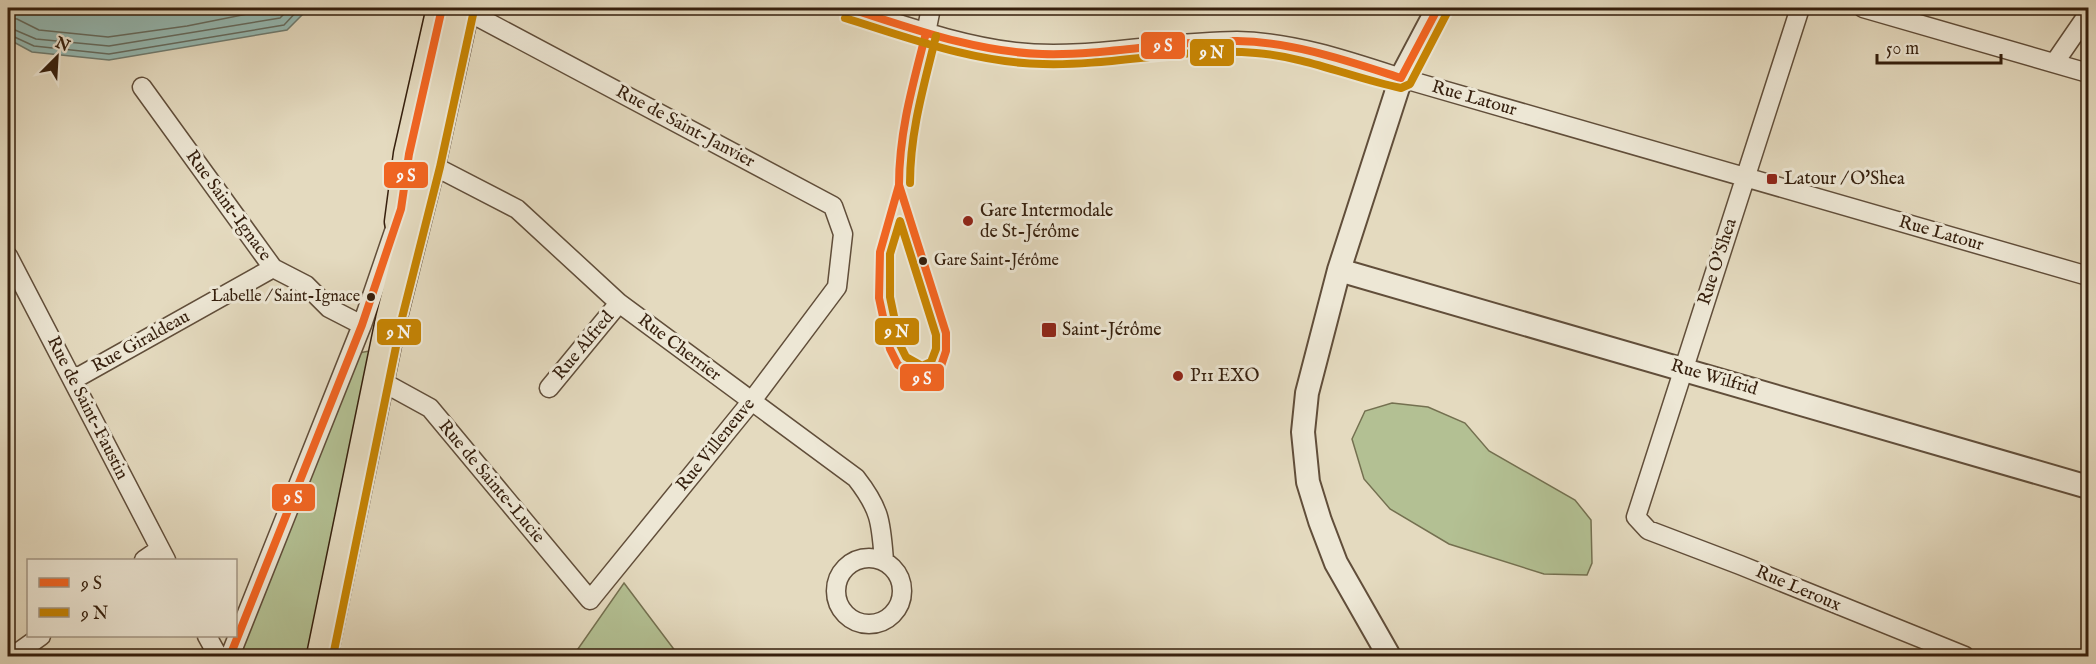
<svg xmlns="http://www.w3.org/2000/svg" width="2096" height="664" font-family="'IM FELL English',serif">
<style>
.green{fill:#b3c093;stroke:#747050;stroke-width:1.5}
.water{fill:#95bab4;stroke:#6f7c71;stroke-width:1.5}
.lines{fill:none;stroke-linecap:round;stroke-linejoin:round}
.shore{stroke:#656c60;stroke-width:1.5}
.minor-casing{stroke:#614e3a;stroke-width:21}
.tertiary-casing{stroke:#614e3a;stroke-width:26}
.primary-casing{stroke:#351f0d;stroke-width:33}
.minor{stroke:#ede7d5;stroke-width:18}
.tertiary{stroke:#ede7d5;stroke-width:22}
.primary{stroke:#e4dabf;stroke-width:30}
.bus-1-casing{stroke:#ede7d5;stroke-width:12}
.bus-2-casing{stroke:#ede7d5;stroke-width:12}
.bus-1{stroke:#f26522;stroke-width:8}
.bus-2{stroke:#c68403;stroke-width:8}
.poi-dot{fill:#8f2418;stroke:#ede7d5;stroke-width:2}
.bus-dot{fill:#351f0d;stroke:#ede7d5;stroke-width:2}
.labels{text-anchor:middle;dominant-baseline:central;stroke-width:6;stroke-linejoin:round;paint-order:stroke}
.bus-label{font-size:16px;fill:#351f0d;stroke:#ede7d5;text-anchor:start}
.street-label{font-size:18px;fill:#351f0d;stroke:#ede7d5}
.poi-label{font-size:18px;fill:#351f0d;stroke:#ede7d5;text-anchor:start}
.line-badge{stroke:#ede7d5;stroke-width:2}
.badge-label{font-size:16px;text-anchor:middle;font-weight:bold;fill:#fff}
</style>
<rect width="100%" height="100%" fill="#e4dabf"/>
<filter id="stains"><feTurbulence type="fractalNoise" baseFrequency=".00333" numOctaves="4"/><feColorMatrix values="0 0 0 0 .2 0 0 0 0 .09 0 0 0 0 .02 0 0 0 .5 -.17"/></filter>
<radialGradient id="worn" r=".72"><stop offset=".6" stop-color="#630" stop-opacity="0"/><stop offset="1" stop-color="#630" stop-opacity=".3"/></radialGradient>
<path class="green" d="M369,351L374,360L319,656H230L359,353Z
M1392,403L1428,407L1465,423L1489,451L1575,500L1591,520L1592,563L1587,575L1544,574L1449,544L1390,509L1364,479L1352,439L1365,411Z
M624,583L679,656H573Z"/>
<path class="water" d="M8,8H309L287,30L109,60L32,52L8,39Z"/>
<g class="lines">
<path class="shore" d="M8,18L17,19L39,30L108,37L187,26L278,8
M8,27L36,39L109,46L280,18L290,8
M8,34L34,46L109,54L284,25L300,8"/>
<g class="minor-casing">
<path id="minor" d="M848,8C903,25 957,45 1015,52C1088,60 1164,41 1237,41C1293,42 1349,61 1401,78L2088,276
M1800,8L1636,517L1648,530L1740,565L1965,656
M1863,8L2088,73
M926,33L931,8
M2055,62L2088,14
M142,87L273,268L306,285L329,308L362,325
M430,164L517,209L619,303L856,478C881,510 881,523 884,561
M8,256L166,560
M73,380L273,268
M379,380L430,408L590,600L751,402L837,287L843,234L833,206L463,9
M549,388L619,303
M836 591a33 33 0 1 1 66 0a33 33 0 1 1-66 0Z
M144,560L160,549
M207,636L218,656
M13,656L41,636
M230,656L362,325L401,211"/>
</g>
<g class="tertiary-casing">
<path id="tertiary" d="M1339,270L2088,487
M1389,656L1336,563L1320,521L1308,482L1303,432L1307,393L1339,270L1401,78L1438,8"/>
</g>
<g class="primary-casing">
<path id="primary" d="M400,222L409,154L442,8
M322,656L391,320L430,164L464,8"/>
</g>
<use href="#minor" class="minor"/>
<use href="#tertiary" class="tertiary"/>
<use href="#primary" class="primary"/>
<g class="bus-1-casing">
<path id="bus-1" d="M848,8C911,28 975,52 1042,54C1108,56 1172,40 1237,41C1294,42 1348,61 1401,78L1438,8
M899,185L946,333V351L940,369L922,378L898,365L890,349L879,298L880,252Z
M899,185C899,132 913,84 926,33
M230,656L362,325L401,209L409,154L442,8"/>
</g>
<g class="bus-2-casing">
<path id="bus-2" d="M845,18C909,38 975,63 1043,64C1114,66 1185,47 1256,53C1307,57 1352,78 1401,88L1410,84L1447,13
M910,183C910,132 924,85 936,36
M900,221L936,335V349L931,362L922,366L906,357L900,345L890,297V254Z
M333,656L401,322L440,167L474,10"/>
</g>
<use href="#bus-1" class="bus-1"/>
<use href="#bus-2" class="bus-2"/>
</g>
<g class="poi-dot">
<rect x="1766" y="173" width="12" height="12" rx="3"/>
<circle cx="968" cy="221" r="6"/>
<rect x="1041" y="322" width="16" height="16" rx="3"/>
<circle cx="1178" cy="376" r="6"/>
</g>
<g class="bus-dot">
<circle cx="923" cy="261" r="5"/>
<circle cx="371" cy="297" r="5"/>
</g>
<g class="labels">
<g class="bus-label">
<text x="934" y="261">Gare Saint-Jérôme</text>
<text x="360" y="297" text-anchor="end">Labelle / Saint-Ignace</text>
</g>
<g class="street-label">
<text transform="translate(1474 99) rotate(16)">Rue Latour</text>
<text transform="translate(685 127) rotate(28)">Rue de Saint-Janvier</text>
<text transform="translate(228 206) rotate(54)">Rue Saint-Ignace</text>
<text transform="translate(1941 234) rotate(16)">Rue Latour</text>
<text transform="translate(1718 262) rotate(-72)">Rue O'Shea</text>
<text transform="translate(141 342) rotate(-29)">Rue Giraldeau</text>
<text transform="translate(584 346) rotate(-50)">Rue Alfred</text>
<text transform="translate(679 348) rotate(37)">Rue Cherrier</text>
<text transform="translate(1714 378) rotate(16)">Rue Wilfrid</text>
<text transform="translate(87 408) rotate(63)">Rue de Saint-Faustin</text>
<text transform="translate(716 445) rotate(-51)">Rue Villeneuve</text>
<text transform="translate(491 482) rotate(50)">Rue de Sainte-Lucie</text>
<text transform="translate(1798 589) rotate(23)">Rue Leroux</text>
</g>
<g class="poi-label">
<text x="1784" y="179">Latour / O'Shea</text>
<text x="980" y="211">Gare Intermodale<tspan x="980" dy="21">de St-Jérôme</tspan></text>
<text x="1062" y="330">Saint-Jérôme</text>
<text x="1190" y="376">P11 EXO</text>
</g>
</g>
<g class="line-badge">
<rect x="1140" y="31" width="46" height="29" rx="6" fill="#f26522"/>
<rect x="1189" y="38" width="46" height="29" rx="6" fill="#c68403"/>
<rect x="383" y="161" width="46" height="28" rx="6" fill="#f26522"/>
<rect x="874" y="317" width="46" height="29" rx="6" fill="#c68403"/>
<rect x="376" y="318" width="46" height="28" rx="6" fill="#c68403"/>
<rect x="899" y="363" width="46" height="29" rx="6" fill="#f26522"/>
<rect x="271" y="483" width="45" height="29" rx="6" fill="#f26522"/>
</g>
<g class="badge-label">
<text x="1163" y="51">9 S</text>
<text x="1212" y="58">9 N</text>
<text x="406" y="181">9 S</text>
<text x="897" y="337">9 N</text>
<text x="399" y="338">9 N</text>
<text x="922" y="384">9 S</text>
<text x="293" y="503">9 S</text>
</g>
<rect width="2096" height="664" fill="none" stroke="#e4dabf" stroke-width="30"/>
<rect x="9" y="9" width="2078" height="646" fill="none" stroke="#351f0d" stroke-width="3"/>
<rect x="15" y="15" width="2066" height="634" fill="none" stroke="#351f0d" stroke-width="1.5"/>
<rect x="27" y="559" width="210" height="78" fill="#ede7d5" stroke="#a39785" stroke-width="1.5"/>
<rect x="39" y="578" width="30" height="9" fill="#f26522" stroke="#a39785" stroke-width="1.5"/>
<text x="81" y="589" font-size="18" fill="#351f0d">9 S</text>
<rect x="39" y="608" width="30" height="9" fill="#c68403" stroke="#a39785" stroke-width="1.5"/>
<text x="81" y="619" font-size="18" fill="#351f0d">9 N</text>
<g transform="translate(57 57) rotate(24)" stroke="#ede7d5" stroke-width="4.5" paint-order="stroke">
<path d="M0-4.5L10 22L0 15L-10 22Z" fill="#351f0d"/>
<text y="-9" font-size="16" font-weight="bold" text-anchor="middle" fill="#351f0d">N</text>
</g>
<path d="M1877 54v9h124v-9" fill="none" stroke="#351f0d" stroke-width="3"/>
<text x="1886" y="54" font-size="18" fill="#351f0d" stroke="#ede7d5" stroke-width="4.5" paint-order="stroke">50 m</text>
<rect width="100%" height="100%" filter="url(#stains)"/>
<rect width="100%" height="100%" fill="url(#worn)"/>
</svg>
